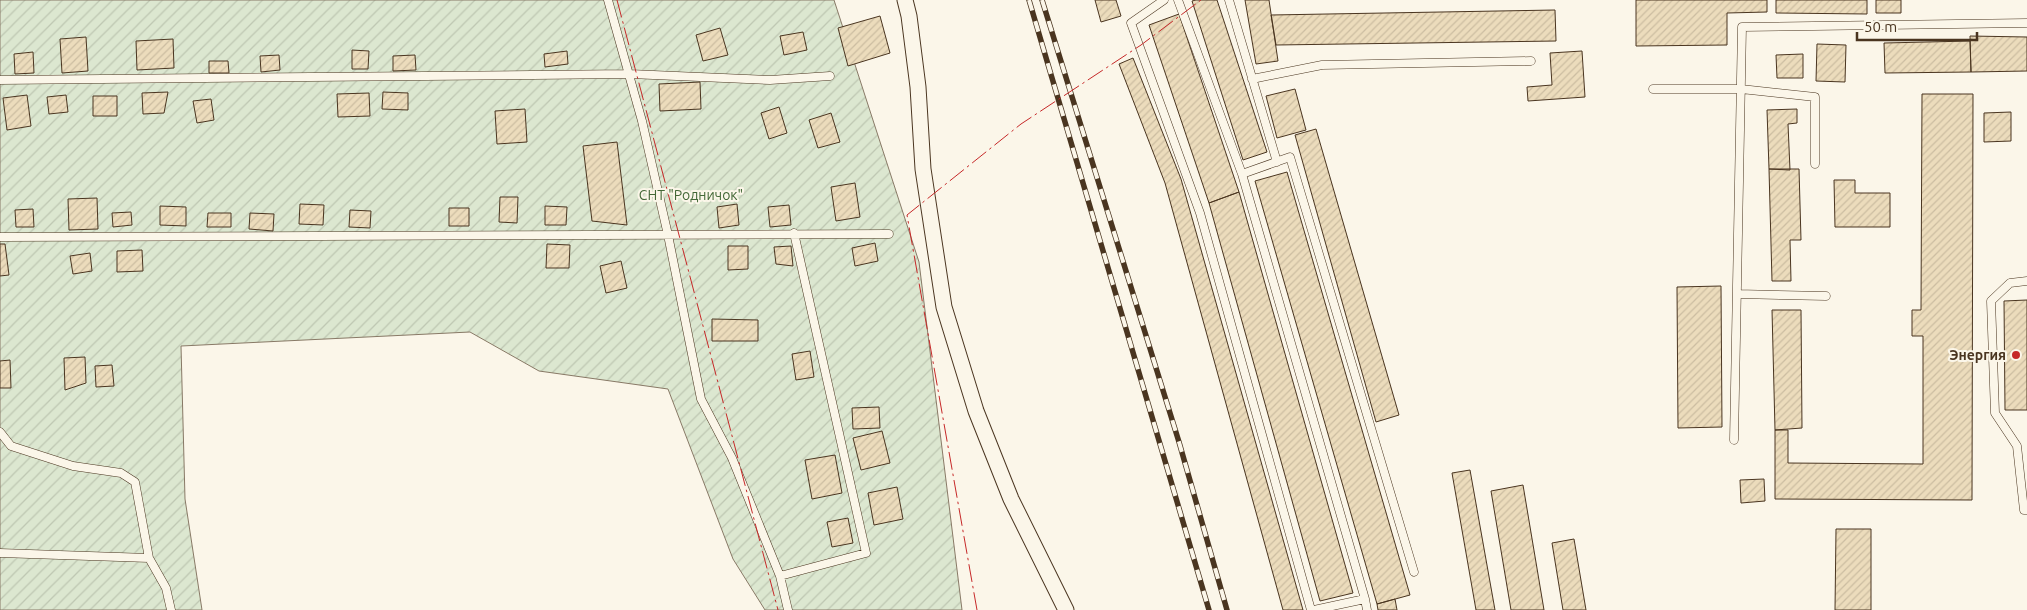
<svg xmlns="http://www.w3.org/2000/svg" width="2027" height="610" font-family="Ubuntu,sans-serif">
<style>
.garden{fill:url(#garden-furrows);stroke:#887966}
.building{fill:url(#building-hatch);stroke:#4a3520}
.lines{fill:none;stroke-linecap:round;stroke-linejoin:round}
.lane-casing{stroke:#4a3520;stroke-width:9}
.street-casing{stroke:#4a3520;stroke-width:17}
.lane{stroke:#fbf6e9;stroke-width:8}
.street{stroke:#fbf6e9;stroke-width:15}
.rail-casing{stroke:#4a3520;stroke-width:5.5}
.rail{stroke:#fbf6e9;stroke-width:4;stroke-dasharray:11;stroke-linecap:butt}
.power{stroke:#c62828;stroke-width:1;stroke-dasharray:18 4 2.5 4;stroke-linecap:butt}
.poi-dot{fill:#c62828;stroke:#fbf6e9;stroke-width:2}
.labels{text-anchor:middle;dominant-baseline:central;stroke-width:4;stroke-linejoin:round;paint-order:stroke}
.park-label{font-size:14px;fill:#436837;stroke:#fbf6e9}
.poi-label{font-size:14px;font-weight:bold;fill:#4a3520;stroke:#fbf6e9;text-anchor:end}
</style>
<defs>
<pattern id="garden-furrows" width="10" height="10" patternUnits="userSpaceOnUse" patternTransform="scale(1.25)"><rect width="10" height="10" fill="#dce7d0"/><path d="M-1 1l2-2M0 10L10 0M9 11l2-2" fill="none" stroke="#bec7b2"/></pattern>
<pattern id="building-hatch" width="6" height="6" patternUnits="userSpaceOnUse" patternTransform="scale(1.25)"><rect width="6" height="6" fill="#ecdcbc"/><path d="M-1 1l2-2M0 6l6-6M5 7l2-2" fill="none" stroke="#ccbda1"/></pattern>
</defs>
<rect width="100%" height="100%" fill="#fbf6e9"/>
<path class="garden" d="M0,0H834L919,262L962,610H765L733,559L668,389L539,371L470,332L181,346L185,499L202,610H0Z"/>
<path class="building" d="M1095,0H1116L1121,16L1101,22Z
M1196,0H1217L1267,152L1243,160L1192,1Z
M1245,0H1269L1278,61L1256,64Z
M1636,0H1767V12L1727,13V45L1636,46Z
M1776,0H1867V14L1776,13Z
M1876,0H1901V13H1876Z
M1555,10L1556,41L1276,45L1271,15Z
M1179,14L1239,192L1209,203L1149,25Z
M880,16L890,53L848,66L838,28Z
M720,28L728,55L703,61L696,35Z
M803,32L807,50L784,55L780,36Z
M1970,36L2027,37V71L1971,72Z
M86,37L88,71L62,73L60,39Z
M173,39L174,68L137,70L136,41Z
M1970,41L1971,72L1885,73L1884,43Z
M1817,44L1846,45L1845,82L1816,81Z
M352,50L369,51L368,69H352Z
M567,51L568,64L545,67L544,54Z
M1582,51L1585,97L1528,101L1527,87L1552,85L1550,53Z
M33,52L34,73L15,74L14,54Z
M1803,54V78H1777L1776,55Z
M279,55L280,70L261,72L260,56Z
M415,55L416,70L393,71V56Z
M1133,58L1181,179L1303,610H1283L1165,183L1119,64Z
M209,61H228L229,73H209Z
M700,82L701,109L660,111L659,84Z
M1295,89L1306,130L1277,138L1266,96Z
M168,92L164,113L143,114L142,93Z
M383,92L408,93V110L382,109Z
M369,93L370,116L338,117L337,94Z
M1922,94H1973L1972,500L1775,499V430H1788V463L1923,464V336H1912V310H1921Z
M27,95L31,126L7,130L3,98Z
M66,95L68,112L49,114L47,97Z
M93,96H117V116H93Z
M211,99L214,120L197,123L193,101Z
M779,107L787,133L769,139L761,113Z
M525,109L527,142L497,144L495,111Z
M1797,109V123L1788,124L1790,170L1769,169L1767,110Z
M2011,112V141L1984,142V113Z
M831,113L840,142L818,148L809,120Z
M1316,129L1399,415L1376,422L1295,135Z
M617,142L627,225L592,221L583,146Z
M1769,169H1799L1801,240H1790L1791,281H1772Z
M1287,172L1410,595L1377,604L1255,181Z
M1834,180H1855V193H1890V227H1835Z
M855,183L860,217L836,221L831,187Z
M1239,192L1353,593L1320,601L1209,203Z
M500,197H518L517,223L499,222Z
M97,198L98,229L69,230L68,199Z
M300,204L324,205L323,225L299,224Z
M737,204L739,225L719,228L717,207Z
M789,205L791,225L770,227L768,207Z
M160,206L186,207V226L160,225Z
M545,206L567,207L566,225H545Z
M449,208H469V226H449Z
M33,209L34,227H16L15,210Z
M350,210L371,211L370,228L349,227Z
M131,212L132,225L113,227L112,213Z
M208,213H231V227H207Z
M250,213L274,214L273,231L249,229Z
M875,243L878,261L855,266L852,248Z
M0,244H5L9,275L0,276Z
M547,244L570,245L569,268H546Z
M728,246H748V269L728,270Z
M791,246L793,266L776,264L774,247Z
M142,250L143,271L117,272V251Z
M90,253L92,271L73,274L70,256Z
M621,261L627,288L606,293L600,266Z
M1721,286L1722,427L1678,428L1677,287Z
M2027,300V410H2005L2004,301Z
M1772,310H1801L1802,428L1775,430Z
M712,319L758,320V341H712Z
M810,351L814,377L796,380L792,354Z
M85,357L86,383L65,390L64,358Z
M10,360L11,388H0V361Z
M112,365L114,386L96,387L95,366Z
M879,407L880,428L853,429L852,408Z
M882,431L890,463L861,470L853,438Z
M835,455L842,493L812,499L805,460Z
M1470,470L1495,610H1476L1452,473Z
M1764,479L1765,501L1741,503L1740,480Z
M1523,485L1544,610H1511L1491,491Z
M897,487L903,519L874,525L868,493Z
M848,518L853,543L832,547L827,522Z
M1836,529H1871V610H1835Z
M1574,539L1586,610H1563L1552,543Z
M1395,599L1397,610H1378L1377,604Z"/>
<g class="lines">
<g class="lane-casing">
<path id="lane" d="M608,0L642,121L668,235L701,399L732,458L780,576L788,610
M1164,0L1131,23L1200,213L1311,610
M1178,0L1242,174L1365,599L1314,610
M1229,0L1277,162
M1252,79L1322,65L1531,61
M0,80L630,74L770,80L830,76
M1653,89H1741L1815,97V164
M1242,174L1290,157L1414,572
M0,237L889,234
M2027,281L2010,283L1991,301L1995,413L2017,446L2024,510H2027
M1737,294L1826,296
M0,432L11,446L73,466L121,473L135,482L149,558L166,588L171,610
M1734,440L1742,27L2027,23
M0,553L149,558
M780,576L866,553L794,233
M1365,599L1367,610"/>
</g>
<g class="street-casing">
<path id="street" d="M905,0L909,16L918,87L923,169L944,307L976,411L1011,499L1066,610"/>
</g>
<use href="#lane" class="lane"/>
<use href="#street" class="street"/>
<g class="rail-casing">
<path id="rail" d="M1029,0L1209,610
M1042,0L1179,442L1227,610"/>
</g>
<use href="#rail" class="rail"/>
<path class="power" d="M617,0L778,610
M977,610L907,215L1021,124L1141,45L1201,0"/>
</g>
<circle class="poi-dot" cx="2016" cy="355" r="5"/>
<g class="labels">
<g class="park-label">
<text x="691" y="195">СНТ "Родничок"</text>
</g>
<g class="poi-label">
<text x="2006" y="355">Энергия</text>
</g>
</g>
<path d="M1857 32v8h120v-8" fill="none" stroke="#4a3520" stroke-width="2.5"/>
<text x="1864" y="32" font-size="15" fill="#4a3520" stroke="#fbf6e9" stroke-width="4" paint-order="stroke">50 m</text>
</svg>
